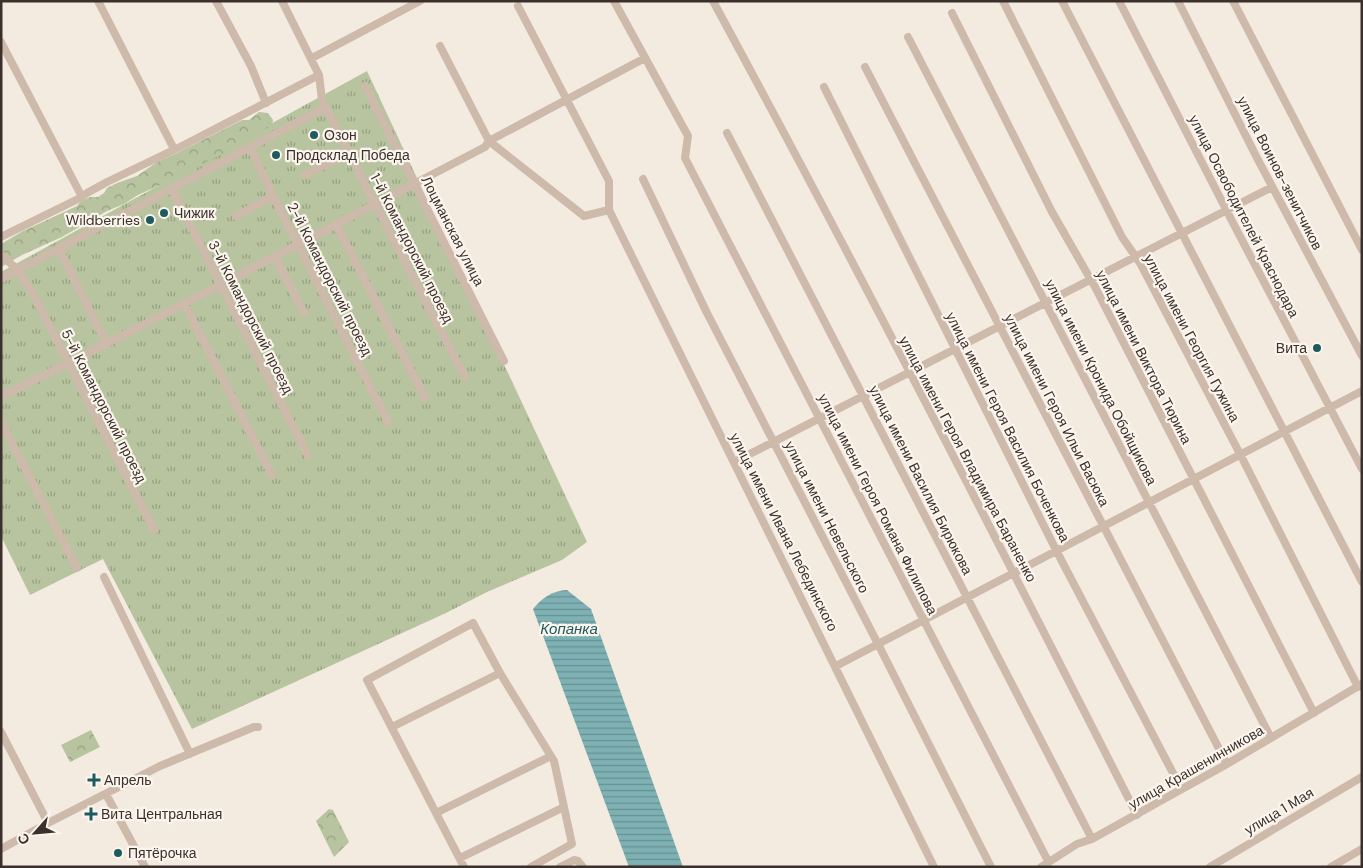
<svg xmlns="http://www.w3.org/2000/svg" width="1363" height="868" font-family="'DM Sans',sans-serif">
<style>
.grass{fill:url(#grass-tufts)}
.forest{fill:url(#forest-crowns)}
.water{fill:url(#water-rules)}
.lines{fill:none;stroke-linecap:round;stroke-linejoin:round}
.minor{stroke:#cdbaab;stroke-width:8}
.poi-dot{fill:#1e5b5f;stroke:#fbf5ee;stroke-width:2}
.labels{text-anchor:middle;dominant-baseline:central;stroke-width:4.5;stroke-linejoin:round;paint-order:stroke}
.poi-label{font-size:14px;fill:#3b302b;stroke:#fbf5ee;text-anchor:start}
.street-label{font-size:14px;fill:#3b302b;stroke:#fbf5ee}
.water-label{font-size:15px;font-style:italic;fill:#1e5b5f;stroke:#fbf5ee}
</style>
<defs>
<pattern id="grass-tufts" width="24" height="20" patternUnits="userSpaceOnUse" patternTransform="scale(1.25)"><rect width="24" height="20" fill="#b8c49f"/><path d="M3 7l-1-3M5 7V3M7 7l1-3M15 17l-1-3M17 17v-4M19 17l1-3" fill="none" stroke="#97a082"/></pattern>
<pattern id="forest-crowns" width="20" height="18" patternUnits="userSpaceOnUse" patternTransform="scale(1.25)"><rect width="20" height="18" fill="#b8c49f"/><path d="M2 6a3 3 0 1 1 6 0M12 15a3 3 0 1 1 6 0" fill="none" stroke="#97a082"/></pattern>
<pattern id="water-rules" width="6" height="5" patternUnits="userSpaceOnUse" patternTransform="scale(1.25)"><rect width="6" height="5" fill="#7eb1b3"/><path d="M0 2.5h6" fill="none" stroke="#689092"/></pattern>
</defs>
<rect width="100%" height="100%" fill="#f4ebe0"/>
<path class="grass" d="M367,71L587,542L562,560L487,592L446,613L192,729L103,559L30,595L1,536V272Z"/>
<path class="forest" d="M259,112L268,113L273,120L272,125L228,151L160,185L138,195L124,204L107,211L62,237L22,255L1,267V244L23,231L77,206L80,202L90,197H98L104,193L107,188L117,183L137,176L157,162L177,153L242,120H249Z
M91,730L100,747L70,762L61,745Z
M329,809L333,810L349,842L334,857L316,821Z"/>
<path class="water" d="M567,590L591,609L683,867H629L533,609C543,597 552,591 567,590Z"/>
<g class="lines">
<path class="minor" d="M98,1L174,149
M216,1L251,66L266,103
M282,1L319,75L322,100L375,204L465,377
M614,1L688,136L685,158L1048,861
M713,1C859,270 998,542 1137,815
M1003,1L1122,237L1140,263L1240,454L1358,687
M1062,1L1362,582
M1119,1L1232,221L1362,469
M1178,1L1256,156L1362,356
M1233,1L1362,250
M518,6L609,181V210L934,867
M952,13L1052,212L1095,287L1314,713
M908,37L1271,738
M1,42L82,197
M440,46L489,141L584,216L609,210
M312,58L420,1
M865,67L1227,764
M365,86L504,361
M824,87L1056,550L1174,775
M727,133L1092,839
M250,147L273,196L388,422
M305,175L349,153
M643,179L706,311L878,644L991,867
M172,189L308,456
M236,216L273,196
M336,224L425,398
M1,237L82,197L87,193L107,182L184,145L319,75
M61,253L106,343
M1,255L18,270L32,292L154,530
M275,256L304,313
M1,279L326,107
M184,303L272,475
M1,397L145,324L485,147L489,141L645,58
M1,422L77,568
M734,462L1272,187
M104,577L190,754
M836,666L1362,391
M392,727L500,673
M1,732L48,823
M106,794L145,867
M436,813L551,756
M1,849L48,823L160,766L254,727H258
M460,858L564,807
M464,867L367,680L473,623L500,673L554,761L572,844L531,867
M560,867L574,860L578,861L583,867
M1041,867L1077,844L1092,839L1227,764L1362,684
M1210,867L1362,777
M1331,867L1362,849"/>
</g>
<g class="poi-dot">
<circle cx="314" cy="135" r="5"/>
<circle cx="276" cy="155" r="5"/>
<circle cx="164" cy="213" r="5"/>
<circle cx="150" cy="220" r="5"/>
<circle cx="1317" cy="348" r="5"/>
<path d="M91.5 772.5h5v5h5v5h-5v5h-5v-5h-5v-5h5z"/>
<path d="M88.5 806.5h5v5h5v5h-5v5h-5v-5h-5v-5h5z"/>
<circle cx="118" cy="853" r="5"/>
</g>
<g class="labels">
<g class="poi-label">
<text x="324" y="135">Озон</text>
<text x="286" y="155">Продсклад Победа</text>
<text x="174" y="213">Чижик</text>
<text x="140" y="220" text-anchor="end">Wildberries</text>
<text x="1307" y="348" text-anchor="end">Вита</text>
<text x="104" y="780">Апрель</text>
<text x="101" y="814">Вита Центральная</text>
<text x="128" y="853">Пятёрочка</text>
</g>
<g class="street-label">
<text transform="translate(1280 173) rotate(63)">улица Воинов-зенитчиков</text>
<text transform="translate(1244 216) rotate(63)">улица Освободителей Краснодара</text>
<text transform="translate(453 231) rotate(63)">Лоцманская улица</text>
<text transform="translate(412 248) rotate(63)">1-й Командорский проезд</text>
<text transform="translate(330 279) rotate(63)">2-й Командорский проезд</text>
<text transform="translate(251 317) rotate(63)">3-й Командорский проезд</text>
<text transform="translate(1192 338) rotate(62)">улица имени Георгия Гужина</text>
<text transform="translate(1144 357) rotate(63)">улица имени Виктора Тюрина</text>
<text transform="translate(1101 382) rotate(63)">улица имени Кронида Обойщикова</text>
<text transform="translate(104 406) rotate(63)">5-й Командорский проезд</text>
<text transform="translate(1057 410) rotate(63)">улица имени Героя Ильи Васюка</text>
<text transform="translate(1008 427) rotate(63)">улица имени Героя Василия Боченкова</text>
<text transform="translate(968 459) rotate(62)">улица имени Героя Владимира Бараненко</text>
<text transform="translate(921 480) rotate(63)">улица имени Василия Бирюкова</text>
<text transform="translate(878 504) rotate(63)">улица имени Героя Романа Филипова</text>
<text transform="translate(827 517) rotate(63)">улица имени Невельского</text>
<text transform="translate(784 532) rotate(63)">улица имени Ивана Лебединского</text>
<text transform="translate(1196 767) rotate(-30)">улица Крашенинникова</text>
<text transform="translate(1279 811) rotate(-31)">улица 1 Мая</text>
</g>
<g class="water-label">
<text x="569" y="629">Копанка</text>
</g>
</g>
<rect width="1363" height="868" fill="none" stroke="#3b302b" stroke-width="5"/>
<g transform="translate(35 833) rotate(243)" stroke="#fbf5ee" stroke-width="4" paint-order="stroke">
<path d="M0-4L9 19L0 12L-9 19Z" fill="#3b302b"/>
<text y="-8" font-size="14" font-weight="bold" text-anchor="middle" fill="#3b302b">С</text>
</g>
</svg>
